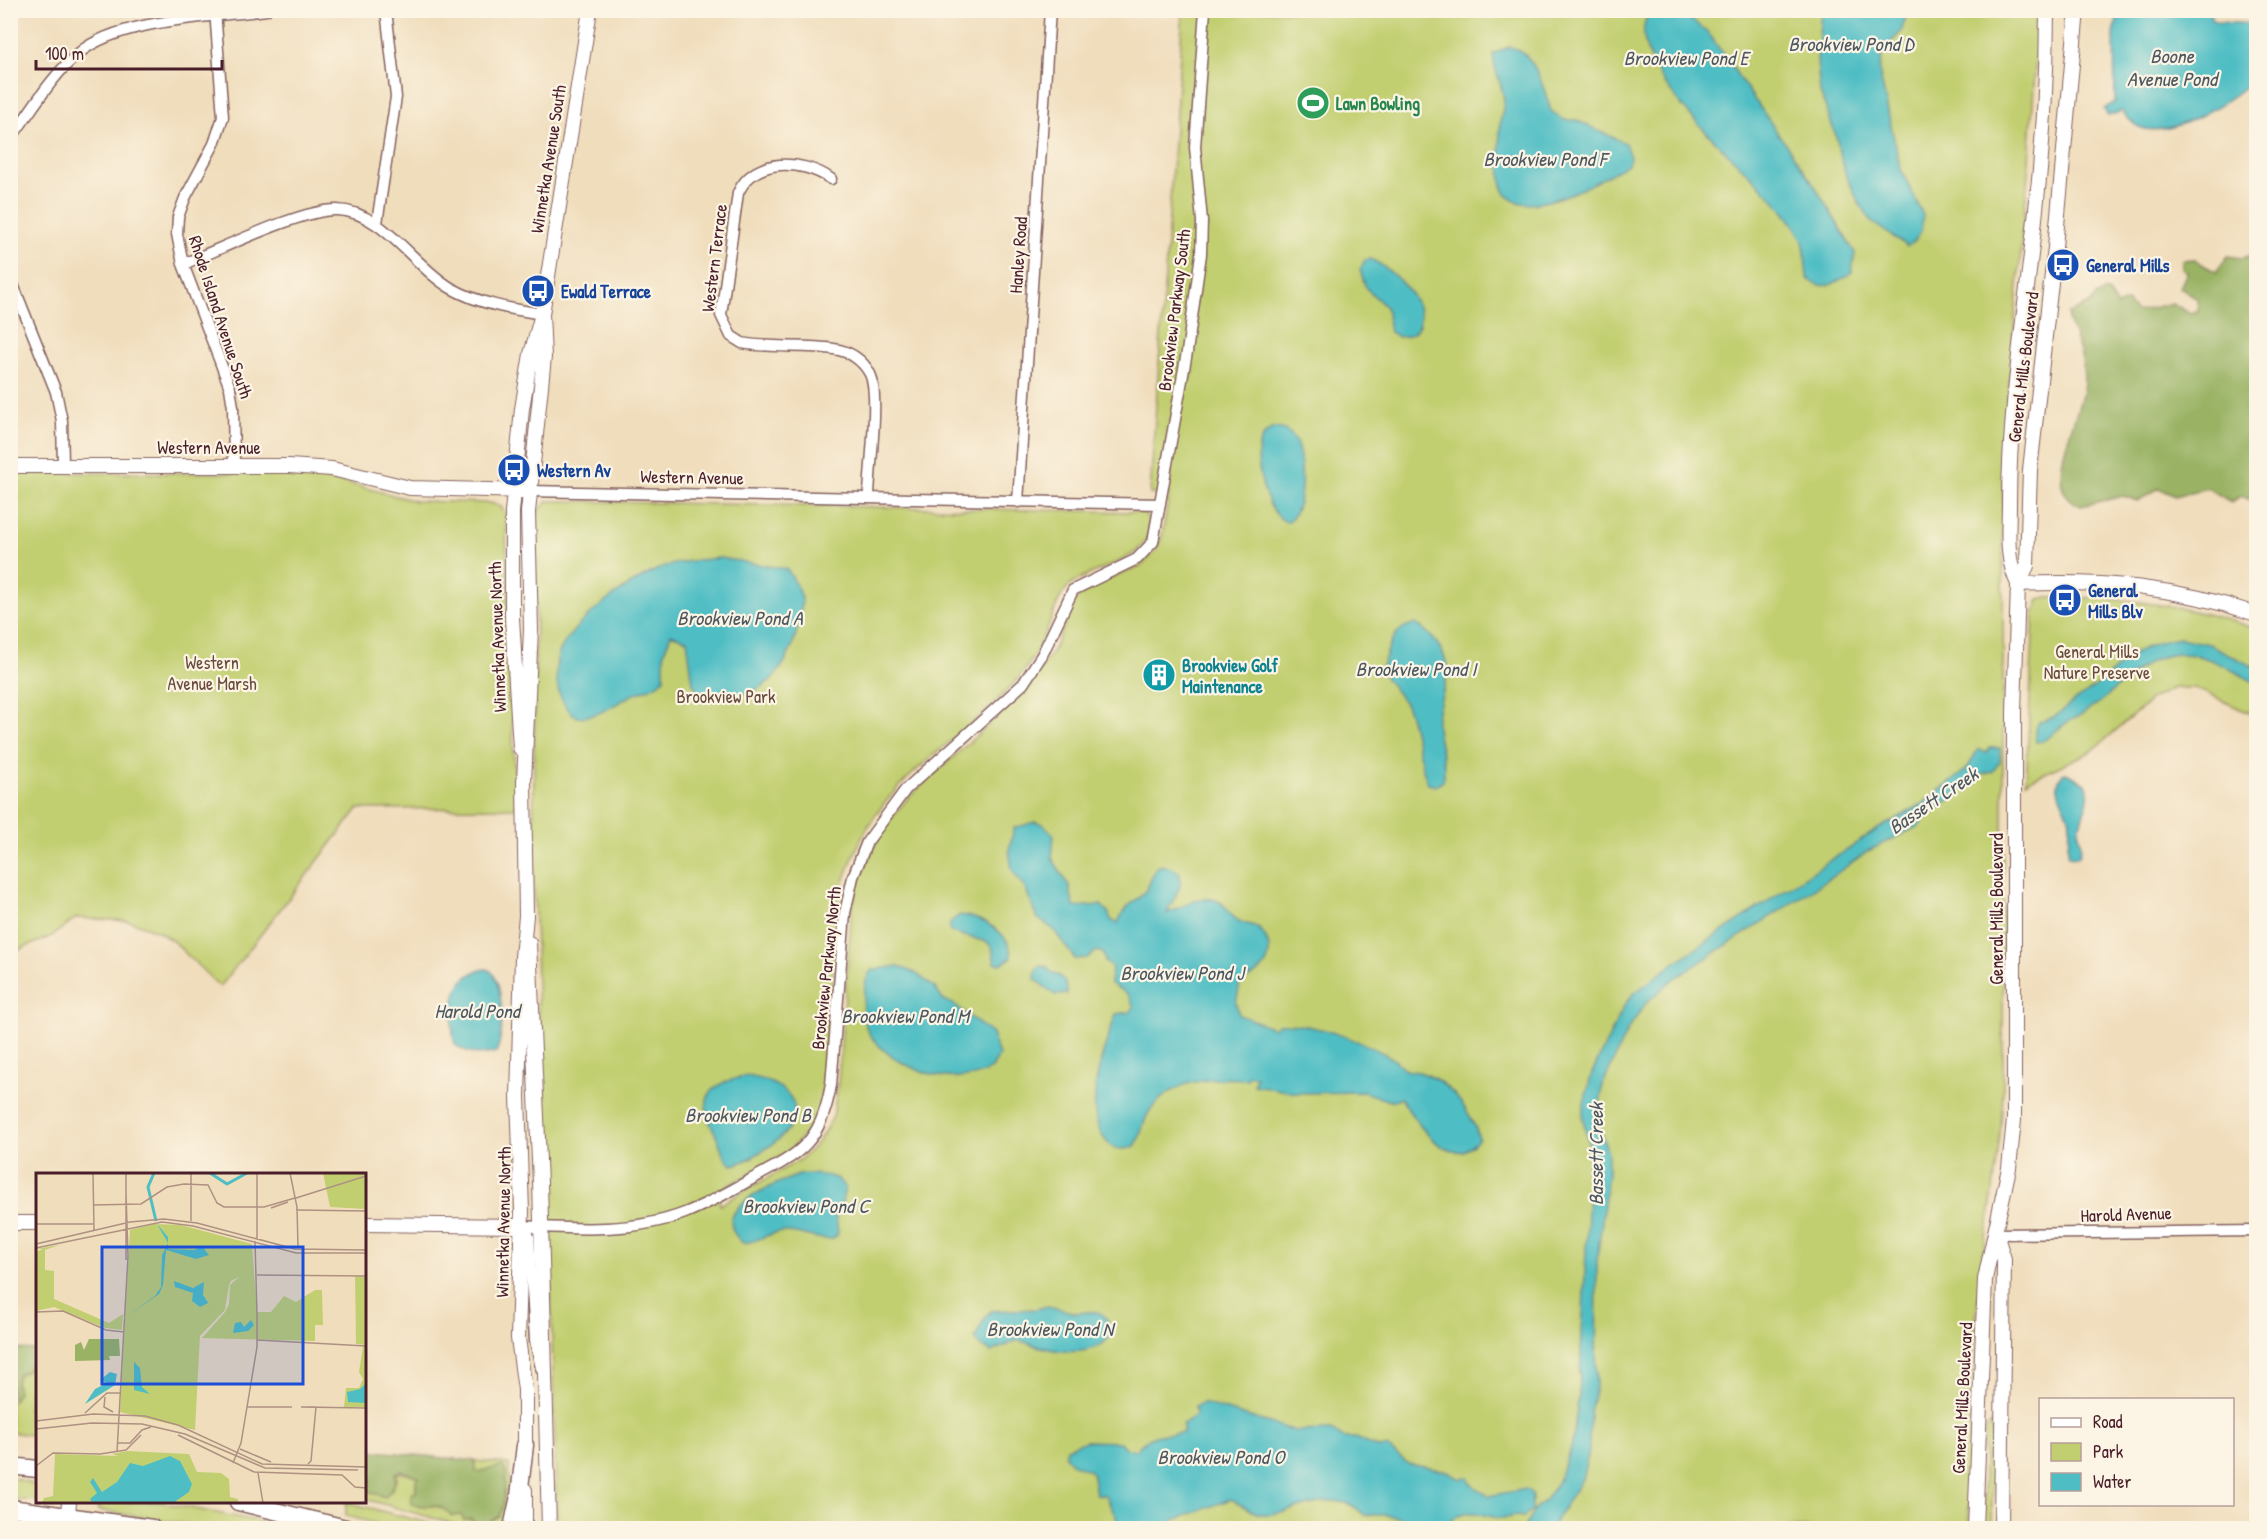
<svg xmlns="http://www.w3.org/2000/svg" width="2267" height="1539" font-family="'Patrick Hand',sans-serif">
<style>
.green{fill:#c2cf71;stroke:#86774e;stroke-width:1.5}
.forest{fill:#99b263;stroke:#726847;stroke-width:1.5}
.water{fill:#4fbec4;stroke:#4c6e78;stroke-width:1.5}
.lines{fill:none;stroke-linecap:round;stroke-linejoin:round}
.minor-casing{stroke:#84625e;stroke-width:13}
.tertiary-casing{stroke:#84625e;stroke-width:16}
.trunk-casing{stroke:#84625e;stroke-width:19}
.minor{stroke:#fff;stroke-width:10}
.tertiary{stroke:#fff;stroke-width:14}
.trunk{stroke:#fff;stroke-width:16}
.labels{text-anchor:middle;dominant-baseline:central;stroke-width:4.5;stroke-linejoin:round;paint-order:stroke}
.leisure-label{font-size:18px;font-weight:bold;fill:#27864d;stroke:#fcf5e5;text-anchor:start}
.street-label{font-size:18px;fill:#4a1f2b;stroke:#fcf5e5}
.transit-label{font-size:18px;font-weight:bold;fill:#164399;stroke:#fcf5e5;text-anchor:start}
.park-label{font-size:18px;fill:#684b3c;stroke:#fcf5e5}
.culture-label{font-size:18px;font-weight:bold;fill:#0d838f;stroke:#fcf5e5;text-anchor:start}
.water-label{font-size:20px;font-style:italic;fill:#4c5761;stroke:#fcf5e5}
.inset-river{fill:none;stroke:#4fbec4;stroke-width:3}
.inset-road{fill:none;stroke:#ae9182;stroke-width:1.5}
.view{fill:#1d4ed8;fill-opacity:0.15;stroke:#1d4ed8;stroke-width:3}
.inset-edge{fill:none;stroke:#4a1f2b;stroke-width:3}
</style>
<rect width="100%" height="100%" fill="#fcf5e5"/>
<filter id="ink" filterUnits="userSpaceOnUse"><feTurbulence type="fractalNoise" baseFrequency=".0167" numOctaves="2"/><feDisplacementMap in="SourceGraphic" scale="12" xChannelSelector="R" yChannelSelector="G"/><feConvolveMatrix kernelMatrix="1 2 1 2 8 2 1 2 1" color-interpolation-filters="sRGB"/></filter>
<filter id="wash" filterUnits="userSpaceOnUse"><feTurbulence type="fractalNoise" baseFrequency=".008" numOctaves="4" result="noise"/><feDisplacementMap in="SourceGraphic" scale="24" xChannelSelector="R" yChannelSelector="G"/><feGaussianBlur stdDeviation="1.35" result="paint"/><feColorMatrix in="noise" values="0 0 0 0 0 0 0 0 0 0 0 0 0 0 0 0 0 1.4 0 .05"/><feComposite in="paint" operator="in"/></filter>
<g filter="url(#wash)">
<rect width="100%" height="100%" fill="#f0ddbc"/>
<path class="green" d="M1183,11H2039L2029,161L2003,454V1090C2001,1158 1986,1224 1979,1290C1970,1370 1970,1449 1969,1528H557L548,1182L540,1073L533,857L537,512L548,501H565L1136,512L1143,513L1149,519C1156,562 1093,565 1069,586C1057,598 1053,616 1046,631C1039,647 1031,664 1019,677C979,725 923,756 883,805C862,831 850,862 840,894L820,1111C798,1156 759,1168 717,1191L720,1205L801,1159L818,1142L833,1117L838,1084L852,907L859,879L883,828L908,798L1027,690L1054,649L1075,600L1098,584L1141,566L1156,551L1162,536L1169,495L1150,494Z
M11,473H284L343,482L415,501L490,503L500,506L506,514L508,629L516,808L358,809L220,987L173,941L157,931L130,921L76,918L52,936L13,952L11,957Z
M2052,597C2122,597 2190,605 2256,629V716L2195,688H2174L2153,698L2092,751L2026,782L2034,615L2039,600Z
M31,1365H37C37,1381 22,1388 34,1405L28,1407L31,1424L37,1425V1436L11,1432L10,1401L13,1400L18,1374L27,1371Z
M1992,1423V1528H1984V1439L1986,1429Z
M364,1461L373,1463L369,1472L370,1492L391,1491L397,1478L395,1473L416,1474L419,1477L416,1480L417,1506C429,1503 443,1506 452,1516L461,1515L482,1526L499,1516L505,1495L503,1478L490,1470L476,1472L474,1468L475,1461L509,1464L510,1511L504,1528H468L365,1499Z
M10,1477L37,1485V1501L11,1499Z
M97,1502H160L293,1528H209L98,1510Z
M346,1502L448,1528H394L346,1516Z"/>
<path class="forest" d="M2256,254V502L2241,496L2231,502L2208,488L2175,496L2159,488L2138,501L2123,496L2081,506C2078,504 2072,502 2069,499C2047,477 2078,417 2083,391C2087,365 2078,343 2068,320V314L2091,303L2095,296L2107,291L2117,306L2127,302L2136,312L2172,303L2189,313L2198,311L2197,298L2180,288L2187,272L2182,268V260L2193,259L2216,272L2228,256L2242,258Z
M11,1349L37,1350V1365H31L27,1371L18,1374L16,1382L18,1392L13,1400L11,1398Z
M365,1450L475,1461L476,1472L503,1466L506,1472L503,1507L499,1516L482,1526L476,1525L471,1519L464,1520L461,1515L452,1516C439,1500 427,1509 412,1504L411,1494L416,1492V1480L419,1477L402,1471L395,1473C397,1482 392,1491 385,1497L370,1492L366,1487L371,1481L369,1472L373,1463L365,1461Z"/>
<path class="water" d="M1679,11L1707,31L1816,188L1855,253L1852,272C1837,283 1824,292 1808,279C1804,266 1807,250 1802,239C1797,228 1788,217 1781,208C1750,168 1613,65 1650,11Z
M1821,11H1908L1901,32L1883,50L1879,70L1900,167L1923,215L1921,231L1915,241L1907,246L1873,223L1859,203L1845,173L1836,136L1820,92L1817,61Z
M2117,11H2213L2211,17L2216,22L2256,24V76C2236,99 2171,140 2139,127C2132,124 2127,117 2122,111L2108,116L2104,109L2115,102L2114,29L2119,15Z
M1509,47C1536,51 1544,90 1551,111L1564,120H1576L1625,143L1630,157L1628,164C1606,177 1515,232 1502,185C1500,177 1499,135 1500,126C1500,118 1503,111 1504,103C1504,86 1493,71 1493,54Z
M1365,260L1370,259C1390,267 1429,303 1418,327C1414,335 1407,337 1399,337L1390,332L1386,307L1366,288L1360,270Z
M1273,428C1281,428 1289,430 1294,438C1304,454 1306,512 1287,522C1266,515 1255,466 1259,446C1261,438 1266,432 1273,428Z
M721,558L786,569C792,574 799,591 802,598C799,635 786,686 742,694C729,696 713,694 700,694L693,684L687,640L671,634L664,652V679C654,689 642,690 630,696C612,706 599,717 577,717C565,709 559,698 557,683C556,672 555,658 562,647C579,617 623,587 654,571C674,561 699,560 721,558Z
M1415,624C1424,628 1430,635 1436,642C1458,670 1441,688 1437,717C1434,738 1448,758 1443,781L1436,786L1428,784C1418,760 1417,736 1409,712C1404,696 1387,685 1381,669C1389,651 1391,627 1415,624Z
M2180,638L2209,644L2256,668V683C2238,674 2219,661 2198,656C2157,646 2132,674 2104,699C2091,710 2076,717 2062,726C2053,732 2048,742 2036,742L2035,728L2039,722C2055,720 2065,708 2078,698C2084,693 2092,691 2097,686C2128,659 2137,644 2180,638Z
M1990,748H2000V762L1992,772L1984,774L1928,815L1919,826L1868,851L1829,879L1671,981L1646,1003L1628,1029L1603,1084L1600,1104L1599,1124L1608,1153V1174L1597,1259L1596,1387L1590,1412L1589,1452L1582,1479L1551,1528H1524L1537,1506L1545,1500L1557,1483L1572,1445L1579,1394L1589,1192V1144L1583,1119V1107L1592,1073L1625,1004L1633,994L1677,961L1878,829L1921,805L1967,769L1978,749L1987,753Z
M2064,772L2086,783C2093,799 2082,813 2079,829C2078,839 2084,848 2078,857L2069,856C2065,843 2073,830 2069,817C2064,802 2050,787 2064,772Z
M1035,822L1043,824L1054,835L1052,858L1069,886L1074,907L1101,905L1108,912L1111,920L1118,923C1127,900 1134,906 1145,891C1157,875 1150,855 1179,872C1185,888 1172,899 1167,913C1180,908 1196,897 1211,899C1227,901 1227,915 1239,921C1244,924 1251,924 1256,927C1270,935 1273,956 1263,968C1257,974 1247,979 1240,984L1236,1003L1239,1015L1274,1028L1278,1024C1312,1022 1363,1041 1392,1058C1397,1061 1401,1067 1406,1070C1410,1072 1415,1071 1419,1072C1448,1080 1471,1110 1479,1138C1453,1177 1415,1122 1401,1098L1389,1101L1364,1092L1297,1093L1254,1085L1256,1077L1249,1075L1247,1079C1211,1077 1172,1079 1149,1112C1142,1123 1142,1136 1135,1146C1126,1150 1117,1151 1109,1144C1078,1115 1105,1045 1116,1014L1130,1012L1134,1007L1128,995L1110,983L1112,967L1105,962L1103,953L1097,951L1087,958L1075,959L1053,929L1037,918L1026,890L1012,870L1009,850L1014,828Z
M960,915C982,918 1012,932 1011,958L1001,964L995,963L992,947L987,942L951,932L949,930L950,922Z
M898,966L917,974L935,988L943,1000L953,1004L992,1034L999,1056L992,1068C957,1094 878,1064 865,1024C862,1015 863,1005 864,996C865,986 865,977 872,970Z
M1041,966L1048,967L1050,972C1061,974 1068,983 1067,994L1055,995L1035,979L1036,970Z
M487,969C505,975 504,1039 496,1052C480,1057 467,1053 455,1045C449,1016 449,973 487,969Z
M748,1076C803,1086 812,1122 762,1151C752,1157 744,1163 732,1165C721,1157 721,1144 715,1133C695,1097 711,1082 748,1076Z
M802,1174C819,1175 836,1172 845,1188L842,1203L835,1207L838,1233L833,1239C815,1241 798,1230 780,1232C767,1234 757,1242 743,1243C703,1209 776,1183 802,1174Z
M1048,1306C1056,1308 1069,1312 1077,1313C1090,1313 1099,1307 1108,1321L1109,1338C1086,1361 1046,1350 1018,1340L991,1352L978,1344L975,1338L986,1316L991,1311L1036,1309Z
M1203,1403L1296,1431L1331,1430L1344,1438H1356L1378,1448L1387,1447L1409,1464L1446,1471L1460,1479L1468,1477L1471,1484L1488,1496L1526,1489L1532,1494V1511L1523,1517C1515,1515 1511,1517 1504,1518C1478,1518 1482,1506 1451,1519L1449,1528L1387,1515H1364C1335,1483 1295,1517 1261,1514C1252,1513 1239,1503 1231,1499L1174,1520L1169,1528H1117V1519L1105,1495L1096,1494L1092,1472L1071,1463L1065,1456L1067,1448L1086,1441L1120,1442L1126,1449L1136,1450C1150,1433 1163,1434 1183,1433V1424L1196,1415L1195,1406Z"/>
</g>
<g filter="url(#ink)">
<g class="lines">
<g class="minor-casing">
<path id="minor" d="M215,10L223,117L214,144L185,198L178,217L177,234L183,264L230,388L233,407L234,464
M10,139C32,110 51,76 79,53C119,19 214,17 266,10
M831,179C802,159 754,157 738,193L721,315L731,336L742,343C772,349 804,344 834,349C849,351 863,360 870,374C880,394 869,471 869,498
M377,223L396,97L386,10
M183,264C219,250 302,209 337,210C383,211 413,266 451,288C479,304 511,309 542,314
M10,277L56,392L62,421L63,464
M529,491L1160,504
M1018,502L1050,10
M521,1226C575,1229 633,1233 685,1213C707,1204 729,1192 750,1180C801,1153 820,1144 831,1085L845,913L853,877L867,842L906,789L1023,684L1042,655L1073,590L1137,559L1153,542L1187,352L1201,254L1202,221L1195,147L1205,10
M521,1226L527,1230L529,1237L535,1340L541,1368
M1996,1234L2256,1231"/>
</g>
<g class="tertiary-casing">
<path id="tertiary" d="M10,466H289L332,469L410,488L522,491
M2018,584L2027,566L2030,470L2055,247L2077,10
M2018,584C2103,580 2176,587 2256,614
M520,748L512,618V512L522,409L531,354L542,314L590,10
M529,943L540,1182L549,1528
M10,1223H38
M364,1224L521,1226
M1996,1234L2004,1259L2001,1528
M525,1455V1390L518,1338L522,1211L518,1096L522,957L526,916L524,782L531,629L528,512L544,357L542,314
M525,1490V1528
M62,1528L68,1515L69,1502
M1975,1528L1985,1279L2009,1168L2014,1120V712L2018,584C2005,557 2009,533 2009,504C2009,408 2025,314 2035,219C2043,150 2047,80 2047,10"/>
</g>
<g class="trunk-casing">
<path id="trunk" d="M10,1466L38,1469
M238,1502L346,1528
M10,1508L152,1528
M512,1528L519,1496L525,1445"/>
</g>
<use href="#minor" class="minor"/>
<use href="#tertiary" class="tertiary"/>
<use href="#trunk" class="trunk"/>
</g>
</g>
<defs>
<g id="stadium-disc" transform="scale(1.725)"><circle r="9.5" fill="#2e9e5b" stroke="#fcf5e5"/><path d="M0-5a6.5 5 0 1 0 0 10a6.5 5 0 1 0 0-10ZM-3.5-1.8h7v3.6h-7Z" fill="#fff"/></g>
<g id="bus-disc" transform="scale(1.725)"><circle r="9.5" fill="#1a4fb4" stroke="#fcf5e5"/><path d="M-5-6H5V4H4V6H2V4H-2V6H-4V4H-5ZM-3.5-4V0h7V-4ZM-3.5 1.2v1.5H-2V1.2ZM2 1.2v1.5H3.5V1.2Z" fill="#fff"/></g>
<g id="building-disc" transform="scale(1.725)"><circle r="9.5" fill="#0f9aa8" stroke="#fcf5e5"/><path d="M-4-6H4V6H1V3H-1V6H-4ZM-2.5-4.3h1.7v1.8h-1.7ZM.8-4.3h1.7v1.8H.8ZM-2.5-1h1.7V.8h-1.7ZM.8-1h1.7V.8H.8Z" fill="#fff"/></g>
</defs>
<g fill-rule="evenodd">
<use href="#stadium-disc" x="1313" y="103"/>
<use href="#bus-disc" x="2063" y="265"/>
<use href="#bus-disc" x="538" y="291"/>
<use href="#bus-disc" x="514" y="470"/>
<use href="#bus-disc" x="2065" y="600"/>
<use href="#building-disc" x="1159" y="675"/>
</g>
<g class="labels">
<g class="leisure-label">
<text x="1336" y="103">Lawn Bowling</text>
</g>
<g class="street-label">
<text transform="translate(548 159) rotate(-81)">Winnetka Avenue South</text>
<text transform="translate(1018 255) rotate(-86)">Hanley Road</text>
<text transform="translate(714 258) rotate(-83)">Western Terrace</text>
<text transform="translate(1174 310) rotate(-83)">Brookview Parkway South</text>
<text transform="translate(221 317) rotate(72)">Rhode Island Avenue South</text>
<text transform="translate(2023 367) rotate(-83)">General Mills Boulevard</text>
<text x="209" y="447">Western Avenue</text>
<text transform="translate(692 477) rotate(1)">Western Avenue</text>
<text transform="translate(497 637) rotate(-92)">Winnetka Avenue North</text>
<text transform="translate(1996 909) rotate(-90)">General Mills Boulevard</text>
<text transform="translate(826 968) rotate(-84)">Brookview Parkway North</text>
<text transform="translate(2126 1214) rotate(-2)">Harold Avenue</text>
<text transform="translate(503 1222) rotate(-89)">Winnetka Avenue North</text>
<text transform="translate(1962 1398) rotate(-87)">General Mills Boulevard</text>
</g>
<g class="transit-label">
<text x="2086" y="265">General Mills</text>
<text x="561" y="291">Ewald Terrace</text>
<text x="537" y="470">Western Av</text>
<text x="2088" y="590">General<tspan x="2088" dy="21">Mills Blv</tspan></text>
</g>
<g class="park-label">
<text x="2097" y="651">General Mills<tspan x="2097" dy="21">Nature Preserve</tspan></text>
<text x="212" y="662">Western<tspan x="212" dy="21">Avenue Marsh</tspan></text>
<text x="726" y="696">Brookview Park</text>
</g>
<g class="culture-label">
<text x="1182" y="665">Brookview Golf<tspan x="1182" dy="21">Maintenance</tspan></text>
</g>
<g class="water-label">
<text x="1851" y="43">Brookview Pond D</text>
<text x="2172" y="55">Boone<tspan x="2172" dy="23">Avenue Pond</tspan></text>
<text x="1686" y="57">Brookview Pond E</text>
<text x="1545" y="158">Brookview Pond F</text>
<text x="740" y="617">Brookview Pond A</text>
<text x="1416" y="668">Brookview Pond I</text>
<text transform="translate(1933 800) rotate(-34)">Bassett Creek</text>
<text x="1182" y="972">Brookview Pond J</text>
<text x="477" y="1010">Harold Pond</text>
<text x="905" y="1015">Brookview Pond M</text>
<text x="748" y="1114">Brookview Pond B</text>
<text transform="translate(1595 1154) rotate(-90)">Bassett Creek</text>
<text x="806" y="1205">Brookview Pond C</text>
<text x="1050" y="1328">Brookview Pond N</text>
<text x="1221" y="1456">Brookview Pond O</text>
</g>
</g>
<g transform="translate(36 1173)">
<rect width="330" height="330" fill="#f0ddbc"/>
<path d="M287,0H330V36L294,34ZM118,51L145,52L216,71L221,139H235L248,123L260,129L279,117H286L287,152H279V168L166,165L189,139L193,131L194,112L203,104L195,108L193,112L189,137L164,163L159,257L84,239L94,57ZM23,72L9,77V97L18,98V126L73,150L87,141L86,157L69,155L18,134L0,138V79L7,76H0ZM319,103L330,104V172L320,171ZM327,173H330V234H308L310,215H323L327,206L323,199ZM91,278L153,281L161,299L185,300L193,306L194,324L202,326V330H6L8,325L17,323L19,281L82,283L76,281Z" fill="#c2cf71"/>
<path d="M53,166H83L84,183H73L74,187L39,188V172L45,169L48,177Z" fill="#99b263"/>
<path d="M121,51L132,64V76L158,77L166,73L173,82L160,86L130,77L127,112L123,121L90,144L119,123L125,114L126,82L132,70ZM138,108L157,115L168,109L167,122L177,137L172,130L164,134L156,128L157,120L139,114ZM215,147L218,152L212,158L197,160L199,150L205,149L208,154ZM98,189L104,195L106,214L114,221L98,217ZM74,199L81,201L79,212L49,231L59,216L71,210L64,207ZM330,210V230L312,229L311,219L324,216ZM134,283L144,288L156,311L153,319L137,330H56L54,326L61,320L54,309L57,305L66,319L81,309L94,290L107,293Z" fill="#4fbec4"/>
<path class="inset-river" d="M118,0L112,14L120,48M174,0L191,11L211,0"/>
<path class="inset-road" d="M57,0L58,57M155,0V48M221,0V67M254,0L261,34L262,75M260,25L330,3M57,32L105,31L131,14L148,11L172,12L181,30L188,34H228L259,25M235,35L252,29M260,37L330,38M0,51H57M219,68L221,142M0,71L94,49L128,46L161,50L259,76L330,77M0,75L126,49L157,53L260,80H330M90,87V0M221,102L330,103M0,139L27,138L70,157L88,159M221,167L330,173M69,224L68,234L77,239M211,234H256M280,234H265L330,235M49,240L71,220H84M0,248L57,241L109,243L142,252L226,291L330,294M0,256L56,250L106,251L149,261L229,295L322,297M142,262L218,299L306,302L319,314L330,315M81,270H94L106,257L115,254M204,276L235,289M81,279L92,83L90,20M197,290L205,270L221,174V141M272,291L275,288L280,234M0,293L17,280L64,281L90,277L105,262M222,300L227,330"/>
<path class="view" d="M66,74H267V211H66Z"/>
<rect width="330" height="330" class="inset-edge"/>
</g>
<rect width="2267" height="1539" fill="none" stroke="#fcf5e5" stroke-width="36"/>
<rect x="2039" y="1398" width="195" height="108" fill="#fcf5e5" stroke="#b59f9b" stroke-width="1.5"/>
<rect x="2051" y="1418" width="30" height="9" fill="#ffffff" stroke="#b59f9b" stroke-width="1.5"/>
<text x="2093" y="1428" font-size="18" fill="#4a1f2b">Road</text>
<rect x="2051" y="1443" width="30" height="18" fill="#c2cf71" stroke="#b59f9b" stroke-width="1.5"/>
<text x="2093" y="1458" font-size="18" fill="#4a1f2b">Park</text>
<rect x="2051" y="1473" width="30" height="18" fill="#4fbec4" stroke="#b59f9b" stroke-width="1.5"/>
<text x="2093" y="1488" font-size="18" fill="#4a1f2b">Water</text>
<path d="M36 60v9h186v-9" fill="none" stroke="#4a1f2b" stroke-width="3"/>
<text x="45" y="60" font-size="18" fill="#4a1f2b" stroke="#fcf5e5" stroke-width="4.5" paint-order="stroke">100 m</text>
</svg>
